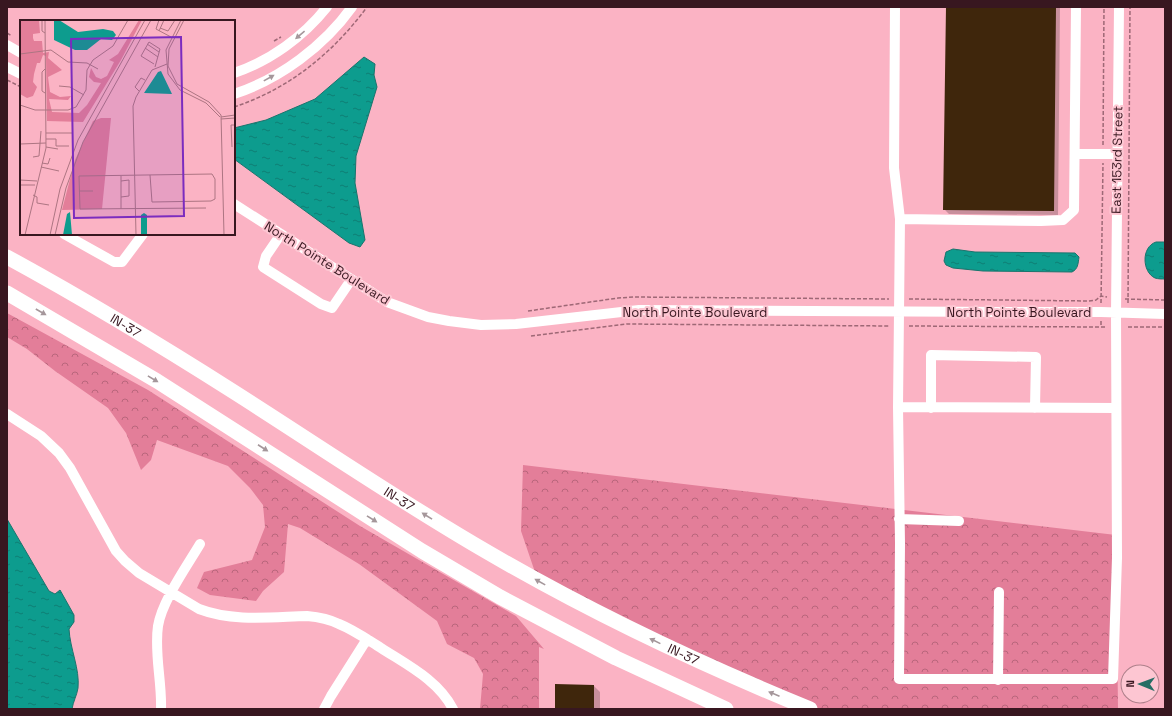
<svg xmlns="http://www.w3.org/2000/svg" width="1172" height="716" font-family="'Space Grotesk',sans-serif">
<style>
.forest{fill:url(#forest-crowns)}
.water{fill:url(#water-ripples);stroke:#1a746d}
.shadow{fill:#0003}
.building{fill:#3f260c}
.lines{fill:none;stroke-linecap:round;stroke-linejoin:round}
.path{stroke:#9e6876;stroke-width:1.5;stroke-dasharray:4 2;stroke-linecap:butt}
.minor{stroke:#fff;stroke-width:10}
.highway{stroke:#fff;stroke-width:15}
.oneway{fill:#a5979b}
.labels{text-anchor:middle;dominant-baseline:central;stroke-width:4;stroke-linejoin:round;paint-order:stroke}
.street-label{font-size:13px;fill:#381720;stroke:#fdc6d2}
.inset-road{fill:none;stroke:#ad7582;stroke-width:1}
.view{fill:#7b2cbf;fill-opacity:0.15;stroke:#7b2cbf;stroke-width:2}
.inset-edge{fill:none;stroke:#381720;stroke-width:2}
</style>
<defs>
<pattern id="forest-crowns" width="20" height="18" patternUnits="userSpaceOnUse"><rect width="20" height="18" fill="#e37e99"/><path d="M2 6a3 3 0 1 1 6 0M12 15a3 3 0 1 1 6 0" fill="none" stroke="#b9667c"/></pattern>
<pattern id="water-ripples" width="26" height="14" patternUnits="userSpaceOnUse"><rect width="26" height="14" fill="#0d9c8e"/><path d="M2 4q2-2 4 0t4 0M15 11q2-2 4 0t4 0" fill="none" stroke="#0e7e74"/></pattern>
</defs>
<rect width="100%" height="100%" fill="#fbb3c4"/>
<path class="forest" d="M7,313L148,390L360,526L516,616L544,649L539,647V709H480L483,674L474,658L447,644L437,621L359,564L300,528L288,524L284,572L263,591L256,601L210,595L197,588L204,572L252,560L265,527L263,505L250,488L228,466L157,440L151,460L141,470L126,433L108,408L55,371L27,349L7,337Z
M523,465L1116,535L1118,709H814L538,581L521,531Z"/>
<path class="water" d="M364,57L375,64L374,75L377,87L356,156L355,183L365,240L360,247L349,243L234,159V128L266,120L315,99Z
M1156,242H1165V279C1162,279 1158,279 1155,278C1142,272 1141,247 1156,242Z
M953,249L975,252L1075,253L1079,257C1078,264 1078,269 1072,272L983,271L953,268L946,265L944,261L946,252Z
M7,519L49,591L55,594L60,590L74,615V622L69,629C70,649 80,669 78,688C77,695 73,702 72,709H7Z"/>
<path class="shadow" d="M947,7H1060L1058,215L949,214L944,209Z
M594,686L600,692V709H556Z"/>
<path class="building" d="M946,7H1056L1054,211L943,210Z
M555,684L594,685V709H555Z"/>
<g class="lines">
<path class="path" d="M7,33L12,36
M274,41L281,37
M7,80L21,87
M234,107C289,89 333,53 367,7
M1103,145L1104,7
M909,299L1089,301L1096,300L1101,296L1107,297
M1125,299L1165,300
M1101,303L1103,163
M1128,303L1130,7
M528,311L618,298L635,297L889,299
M1101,321V327H1106
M909,326L1101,327
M1128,327H1165
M531,336L627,324L889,326"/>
<path class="minor" d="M895,7L894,168L900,219L898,407L900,543L899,679H1113L1117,558L1116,313L1119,7
M7,45L21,53
M7,67L21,74
M234,73C270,61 303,37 327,7
M234,94C280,79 324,46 352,7
M1075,154H1117
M234,204L387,302L428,317L449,321L481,325L516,324L639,310L1007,312H1101L1165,314
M900,219L1041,221L1063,220L1074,210L1076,7
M64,234L114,262H122L143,234
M281,234L266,256L263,267L321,304L332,308L351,280
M898,407L1116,408
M931,408V355L1036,357L1035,408
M7,414L41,436L59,453L70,468L116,551L125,561L139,573L199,609C233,622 271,617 307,616C318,617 329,619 339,624C354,630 368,640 381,648C407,665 438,680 453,709
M899,519L959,521
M998,680L999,592
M161,709C162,681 154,653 158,626C162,601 187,566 200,544
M324,709L331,696L367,639"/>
<g class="highway">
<path id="s1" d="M7,257C84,299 160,345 234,392C319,446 402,503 489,553C592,613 700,664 810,709"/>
<path d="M7,293L157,381L422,551L500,597L616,658L726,709"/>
</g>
</g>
<defs><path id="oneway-solid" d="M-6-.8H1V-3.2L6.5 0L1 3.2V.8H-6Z"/></defs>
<g class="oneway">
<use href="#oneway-solid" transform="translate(300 35) rotate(140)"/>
<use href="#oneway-solid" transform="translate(269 78) rotate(-29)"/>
<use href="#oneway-solid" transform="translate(41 312) rotate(30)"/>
<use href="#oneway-solid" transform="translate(153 379) rotate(31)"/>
<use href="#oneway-solid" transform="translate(263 448) rotate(33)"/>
<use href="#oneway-solid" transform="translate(427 516) rotate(-148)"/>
<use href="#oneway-solid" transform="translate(372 519) rotate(32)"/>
<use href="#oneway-solid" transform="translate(540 582) rotate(-151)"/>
<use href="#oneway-solid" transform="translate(655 641) rotate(-154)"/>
<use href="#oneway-solid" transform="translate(774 694) rotate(-157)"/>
</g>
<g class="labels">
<g class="street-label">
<text transform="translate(1117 160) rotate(-89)">East 153rd Street</text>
<text transform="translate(327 263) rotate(32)">North Pointe Boulevard</text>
<text x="695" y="312">North Pointe Boulevard</text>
<text x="1019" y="312">North Pointe Boulevard</text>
<text stroke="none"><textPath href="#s1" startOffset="137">IN-37</textPath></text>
<text stroke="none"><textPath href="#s1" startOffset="461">IN-37</textPath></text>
<text stroke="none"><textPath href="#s1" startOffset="785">IN-37</textPath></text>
</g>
</g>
<g transform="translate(20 20)">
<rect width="215" height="215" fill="#fbb3c4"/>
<path d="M0,0H19L20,13L13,14V18L14,21H22L23,33L29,32L28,38L42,50L28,57L30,72L40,77L51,76L48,80L29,79L32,92L59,93L67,85L81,63L74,62L69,57L71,48L76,57L81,59L87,56L94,42L89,40L98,34L119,0H122L101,40L63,102L27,101L26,36L23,35L20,43H17L14,54L13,62L17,67L13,76L7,78L0,74ZM81,98H91L82,189L42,190L55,140L73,101Z" fill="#e37e99"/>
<path d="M34,0H39L58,12L83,9L93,11L96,15L92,20L81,19L67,30H55L34,20ZM141,51L152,74L124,73L138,52ZM50,192L52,215H43L47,194ZM124,193L127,195V215H121V195Z" fill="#0d9c8e"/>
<path class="inset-road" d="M22,0V11L25,13M139,0L136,9L151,17M161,0L146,30L148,54L160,70L186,83L200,97M164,0L149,29L148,46L157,64L189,82L201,95L204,215M140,8L148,11L155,0M139,11L144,0M127,24L139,32M125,28L138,37M0,34L31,30L48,42L67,43L78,49M134,44L121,36L129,22L140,29L135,47M25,49L22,52V71L25,73M39,66L50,67L64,75M119,71L115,67L121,58L125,60M0,85L15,90H48L56,87L66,70L67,50L73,40L93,26L108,0M201,97L215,95M201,99L215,98M26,113H53M26,119H36V126H49M0,124L26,123M26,127L38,129M212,127L211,105H215M13,137L19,136L21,111M22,143L28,144L30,138M21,147L39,151M130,155L132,182L191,181L195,179V159L192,154L59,156L60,189L186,188M101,156V189M0,160L17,161M101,161L109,160V176L101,177M0,165H15M59,171H73M13,175L17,177V183L29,185M5,215L26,128L25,0M30,215L40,169L58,120L125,0M35,215L46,168L63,122L131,0M116,215L113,86L116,77L132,50L147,44"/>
<path class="view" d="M161,17L164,196L54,198L51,19Z"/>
<rect width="215" height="215" class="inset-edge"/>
</g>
<rect width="1172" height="716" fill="none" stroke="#381720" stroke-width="16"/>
<g transform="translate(1140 684) rotate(271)"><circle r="19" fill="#fdc6d2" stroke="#ae808b"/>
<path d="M0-3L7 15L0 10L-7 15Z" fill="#266e65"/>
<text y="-6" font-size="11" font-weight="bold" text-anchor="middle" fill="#381720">N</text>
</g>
</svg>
